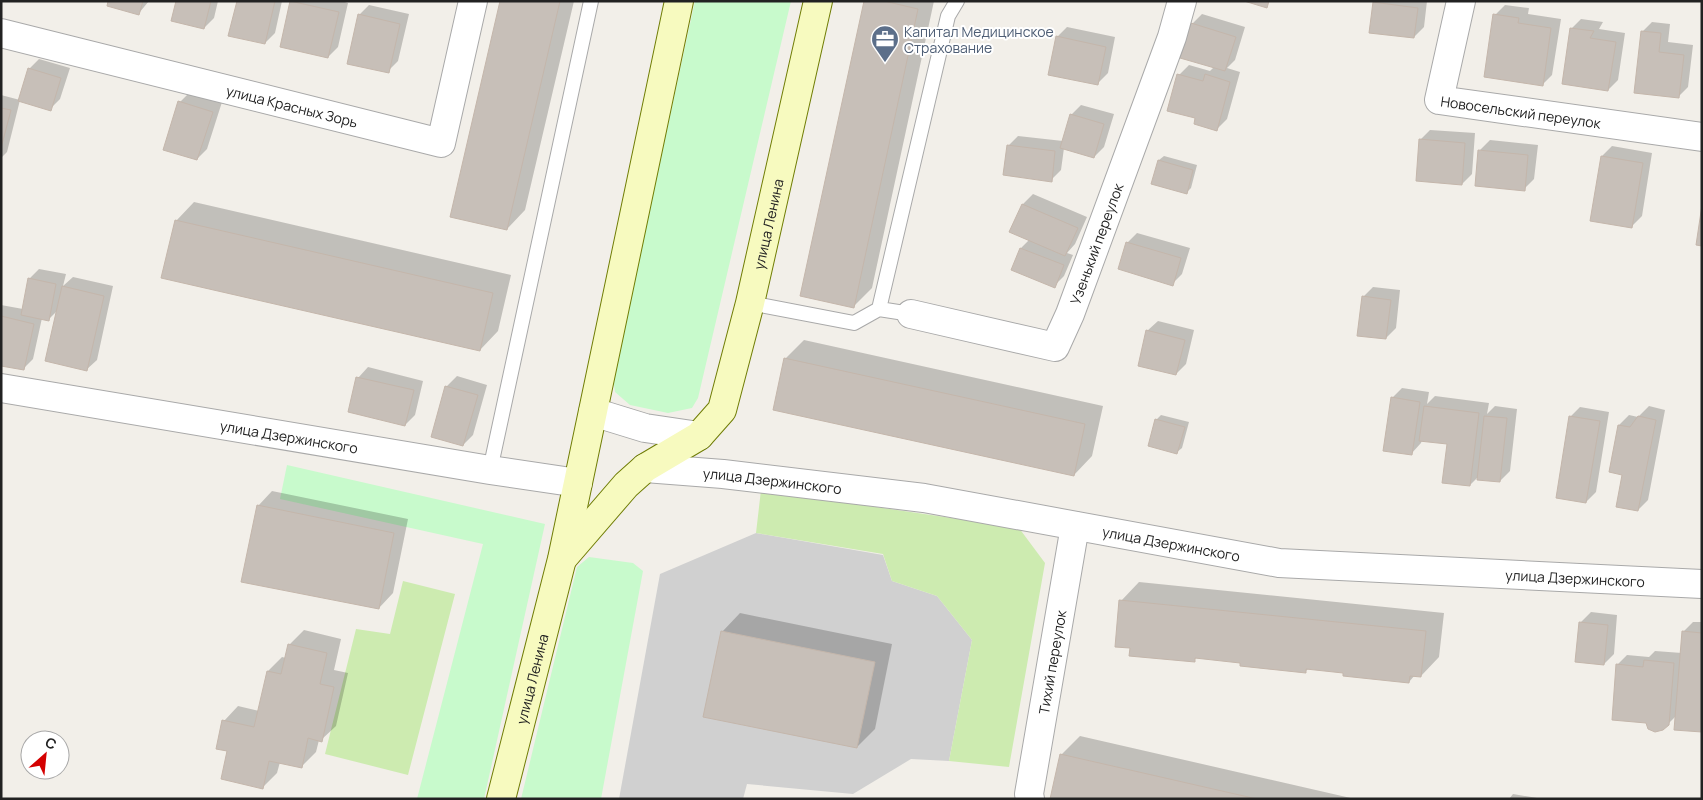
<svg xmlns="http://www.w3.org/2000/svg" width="1703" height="800" font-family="Manrope,sans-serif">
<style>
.religious{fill:#d0d0d0}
.grass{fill:#cdebb0}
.park{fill:#c8facc}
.shadow{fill:#0003}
.building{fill:#c7bfb8;stroke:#c4b6ab}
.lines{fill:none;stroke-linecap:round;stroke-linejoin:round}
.lane-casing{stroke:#a9a9a9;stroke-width:16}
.street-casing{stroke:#a9a9a9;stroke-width:30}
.secondary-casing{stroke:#707d05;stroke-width:30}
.lane{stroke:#fff;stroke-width:14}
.street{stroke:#fff;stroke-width:28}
.secondary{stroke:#f7fabf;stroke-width:28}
.labels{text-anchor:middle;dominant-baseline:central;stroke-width:4;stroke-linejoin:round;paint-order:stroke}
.service-label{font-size:14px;fill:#4e5e75;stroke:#fff;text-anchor:start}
.street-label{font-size:14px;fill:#222;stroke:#fff}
</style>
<rect width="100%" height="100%" fill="#f2efe9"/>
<path class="religious" d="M756,533L883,555L892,581L937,596L972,640L949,761L911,759L853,794L747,784L743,799H619L660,574Z"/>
<path class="grass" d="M761,490L1019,528L1045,563L1009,767L949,761L972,640L937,596L892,581L883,554L756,533Z
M403,581L455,594L408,775L325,754L356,629L390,634Z"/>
<path class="park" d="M695,1H791L698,398L692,408L668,413L630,405L615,392L613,378Z
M287,465L545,524L484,799H417L483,544L280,499Z
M589,557L633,563L643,571L601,799H521L577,567Z"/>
<path class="shadow" d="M109,1H149L139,13Z
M177,1H218L214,18L204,28Z
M238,1H282L275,33L265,43Z
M342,1L348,3L338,47L328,57L291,2Z
M502,1H574L525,210L507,229Z
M865,1H934L872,288L854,306Z
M1376,1H1427L1424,27L1414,37L1374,2Z
M369,5L409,14L398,61L388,71L359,15Z
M1505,5L1529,8L1528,14L1561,19L1552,75L1542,85L1495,15Z
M1202,14L1245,27L1235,60L1227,68L1240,72L1227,119L1217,129L1197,117L1179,75L1189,65L1210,71L1214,67L1192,24Z
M1581,19L1603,22L1599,29L1625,33L1618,80L1608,90L1571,29Z
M1652,22L1670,24L1668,42L1693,45L1688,87L1678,97L1642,32Z
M1067,27L1115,37L1108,73L1098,83L1057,37Z
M39,59L70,68L60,99L50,109L20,100L7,152L1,158V95L20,100L29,69Z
M190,92L222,102L207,149L197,159L180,102Z
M1081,105L1114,114L1104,147L1094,157L1064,148L1061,170L1051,180L1008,146L1018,136L1063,141L1071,115Z
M1430,130L1475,133L1472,174L1462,184L1420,140Z
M1490,140L1538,145L1534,179L1524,189L1480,150Z
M1612,146L1652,153L1642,216L1632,226L1602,156Z
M1164,156L1197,165L1191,188L1186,193L1153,184L1159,160Z
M1033,194L1087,217L1075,244L1067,253L1073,255L1064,276L1054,286L1021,248L1030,239L1011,231L1023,204Z
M194,202L511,275L498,331L480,350L176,221Z
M1137,233L1190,248L1182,274L1172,284L1127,243Z
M39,269L66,274L63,286L73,277L113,286L97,360L86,370L57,311L49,319L42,318L33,359L23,369L1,364V305L23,309L29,279Z
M1373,287L1400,290L1396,328L1386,338L1363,297Z
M1158,321L1194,330L1186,364L1176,374L1147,331Z
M804,340L1103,406L1092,456L1074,475L785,359Z
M368,367L423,381L415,415L405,425L358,378Z
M457,376L487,385L473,435L463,445L433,436L447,386Z
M1402,388L1429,392L1427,404L1435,396L1489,403L1487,414L1495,406L1517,409L1510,471L1500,481L1477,478L1470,485L1449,443L1422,440L1421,443L1411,454L1392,398Z
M1649,406L1665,410L1648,500L1638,510L1624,474L1611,471L1619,425L1629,415L1638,417Z
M1580,407L1609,412L1596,492L1586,502L1570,417Z
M1161,415L1189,422L1182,448L1177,452L1156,420Z
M272,491L408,519L393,593L379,608L258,506Z
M1139,582L1444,613L1439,657L1421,676L1415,675L1409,682L1344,671L1309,668L1305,672L1242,662L1197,657L1194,660L1131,647L1121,601Z
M1591,612L1617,615L1614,654L1604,664L1577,661L1581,622Z
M740,613L892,644L875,729L857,747L722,632Z
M1693,622H1702V731L1676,716L1668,724L1617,665L1627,655L1649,657L1655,651L1682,653L1683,632Z
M304,630L341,639L334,670L348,673L336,726L321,740H319L316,752L301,767L280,762L277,773L263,787L228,750L224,721L238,706L259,711L268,671L282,657L286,658L289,645Z
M1080,736L1355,799H1051L1062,754Z
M1513,794L1537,798V799H1509Z"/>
<path class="building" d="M108,1H143L139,15L107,6Z
M176,1H211L204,29L171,21Z
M237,1H275L265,44L228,36Z
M290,1L339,12L328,58L280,47Z
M500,1H560L507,230L450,217Z
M864,1H884L918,9L854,308L800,296Z
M1244,1H1269L1267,8Z
M1373,2L1418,8L1414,38L1369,33Z
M358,14L400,24L389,73L347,64Z
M1493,14L1519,18L1518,23L1551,28L1543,86L1484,77Z
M1191,23L1236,37L1225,71L1180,58Z
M1570,28L1594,31L1590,38L1616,42L1608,91L1562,84Z
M1641,31L1661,33L1659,52L1684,55L1679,98L1634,93Z
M1056,36L1106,47L1098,85L1048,75Z
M28,68L61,78L51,111L18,101Z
M1177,74L1203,81L1205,74L1230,82L1217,131L1194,124L1195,118L1167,111Z
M178,101L213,112L197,160L163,150Z
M1,108L11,110L1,148Z
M1070,114L1104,124L1094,158L1060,148Z
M1419,139L1465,143L1462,185L1416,181Z
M1007,145L1055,151L1052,182L1003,175Z
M1478,150L1528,155L1525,191L1475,186Z
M1601,156L1643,163L1632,228L1590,221Z
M1158,160L1193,170L1187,194L1151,184Z
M1022,204L1078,228L1065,256L1009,232Z
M1702,205V246L1696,245Z
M175,220L493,293L480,351L161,278Z
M1126,242L1181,258L1173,286L1118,269Z
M1020,248L1064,265L1055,288L1011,270Z
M28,278L56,284L49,321L21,315Z
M62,286L104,296L87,371L45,361Z
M1362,296L1391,300L1386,339L1357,336Z
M1,316L34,324L24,370L1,366Z
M1146,330L1185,340L1176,375L1138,366Z
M784,358L1085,424L1074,476L773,410Z
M356,377L414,390L405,426L348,412Z
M445,386L478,395L463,446L431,437Z
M1391,397L1420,402L1412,455L1383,451Z
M1424,406L1479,413L1470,486L1442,483L1447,444L1419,441Z
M1484,416L1507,418L1500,482L1477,480Z
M1569,416L1600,421L1586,503L1556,498Z
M1638,416L1656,420L1638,511L1616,507L1622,475L1609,472L1618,425L1630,427Z
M1155,419L1185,427L1177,454L1148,446Z
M257,505L394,533L379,609L241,582Z
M1119,600L1426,631L1421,677L1410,676L1409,683L1343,676V673L1306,669V673L1240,666V663L1195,658V662L1129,656L1130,648L1115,647Z
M1579,622L1608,625L1604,665L1575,662Z
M721,631L875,662L857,748L703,717Z
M1682,631L1702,633V732L1674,730Z
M288,644L327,653L320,684L334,687L322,742L308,738L302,768L269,761L263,789L221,779L227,751L216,749L222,720L254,727L267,671L281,674Z
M1644,660L1674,663L1669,725L1663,730L1655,732L1648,729L1646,723L1612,720L1616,664L1643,667Z
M1060,754L1257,799H1050Z"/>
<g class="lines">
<g class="lane-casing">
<path id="lane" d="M750,303L854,323L879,309
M911,314L879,309L948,16L957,1
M490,470L591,1"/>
</g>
<g class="street-casing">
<g id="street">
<path id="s1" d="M1461,1L1439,100L1702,137"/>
<path id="s2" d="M1,33L441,143L473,1"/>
<path id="s3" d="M911,314L1055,347L1070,314L1172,37L1182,1"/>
<path id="s4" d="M1,388L490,470L578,483"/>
<path d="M593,412L645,428L699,436"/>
<path id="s5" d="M645,468L723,474L924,498L1279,563L1702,584"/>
<path id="s6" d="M1030,799L1029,794L1075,526"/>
</g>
</g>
<g class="secondary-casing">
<g id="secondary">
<path id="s7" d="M563,558L626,485L645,468L699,436L722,410L750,303L818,1"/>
<path id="s8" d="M501,799L562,559L679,1"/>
</g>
</g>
<use href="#lane" class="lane"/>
<use href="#street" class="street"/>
<use href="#secondary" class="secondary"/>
</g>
<defs>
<g id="office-pin" transform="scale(1.4375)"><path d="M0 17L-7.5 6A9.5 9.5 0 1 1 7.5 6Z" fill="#5c6f8a" stroke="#fff"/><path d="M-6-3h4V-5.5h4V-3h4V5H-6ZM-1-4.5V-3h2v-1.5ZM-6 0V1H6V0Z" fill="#fff"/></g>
</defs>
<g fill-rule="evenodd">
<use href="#office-pin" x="885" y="39"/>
</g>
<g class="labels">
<g class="service-label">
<text x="904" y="31">Капитал Медицинское<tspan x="904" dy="16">Страхование</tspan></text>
</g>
<g class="street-label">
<text stroke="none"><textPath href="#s2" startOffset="300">улица Красных Зорь</textPath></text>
<text stroke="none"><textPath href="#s1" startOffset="184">Новосельский переулок</textPath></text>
<text stroke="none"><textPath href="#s7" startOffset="411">улица Ленина</textPath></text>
<text stroke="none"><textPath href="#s3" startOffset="259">Узенький переулок</textPath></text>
<text stroke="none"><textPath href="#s4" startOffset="292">улица Дзержинского</textPath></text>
<text stroke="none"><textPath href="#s5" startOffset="128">улица Дзержинского</textPath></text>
<text stroke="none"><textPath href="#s5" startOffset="532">улица Дзержинского</textPath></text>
<text stroke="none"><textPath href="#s5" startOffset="938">улица Дзержинского</textPath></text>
<text stroke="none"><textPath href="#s6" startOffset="139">Тихий переулок</textPath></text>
<text stroke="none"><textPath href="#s8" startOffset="124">улица Ленина</textPath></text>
</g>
</g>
<rect width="1703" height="800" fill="none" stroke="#222222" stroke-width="5"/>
<g transform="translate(45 755) rotate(27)"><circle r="24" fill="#ffffff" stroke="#a7a7a7"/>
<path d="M0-4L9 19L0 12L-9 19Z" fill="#d40000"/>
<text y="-8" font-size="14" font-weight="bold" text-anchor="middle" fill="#222222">С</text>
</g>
</svg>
